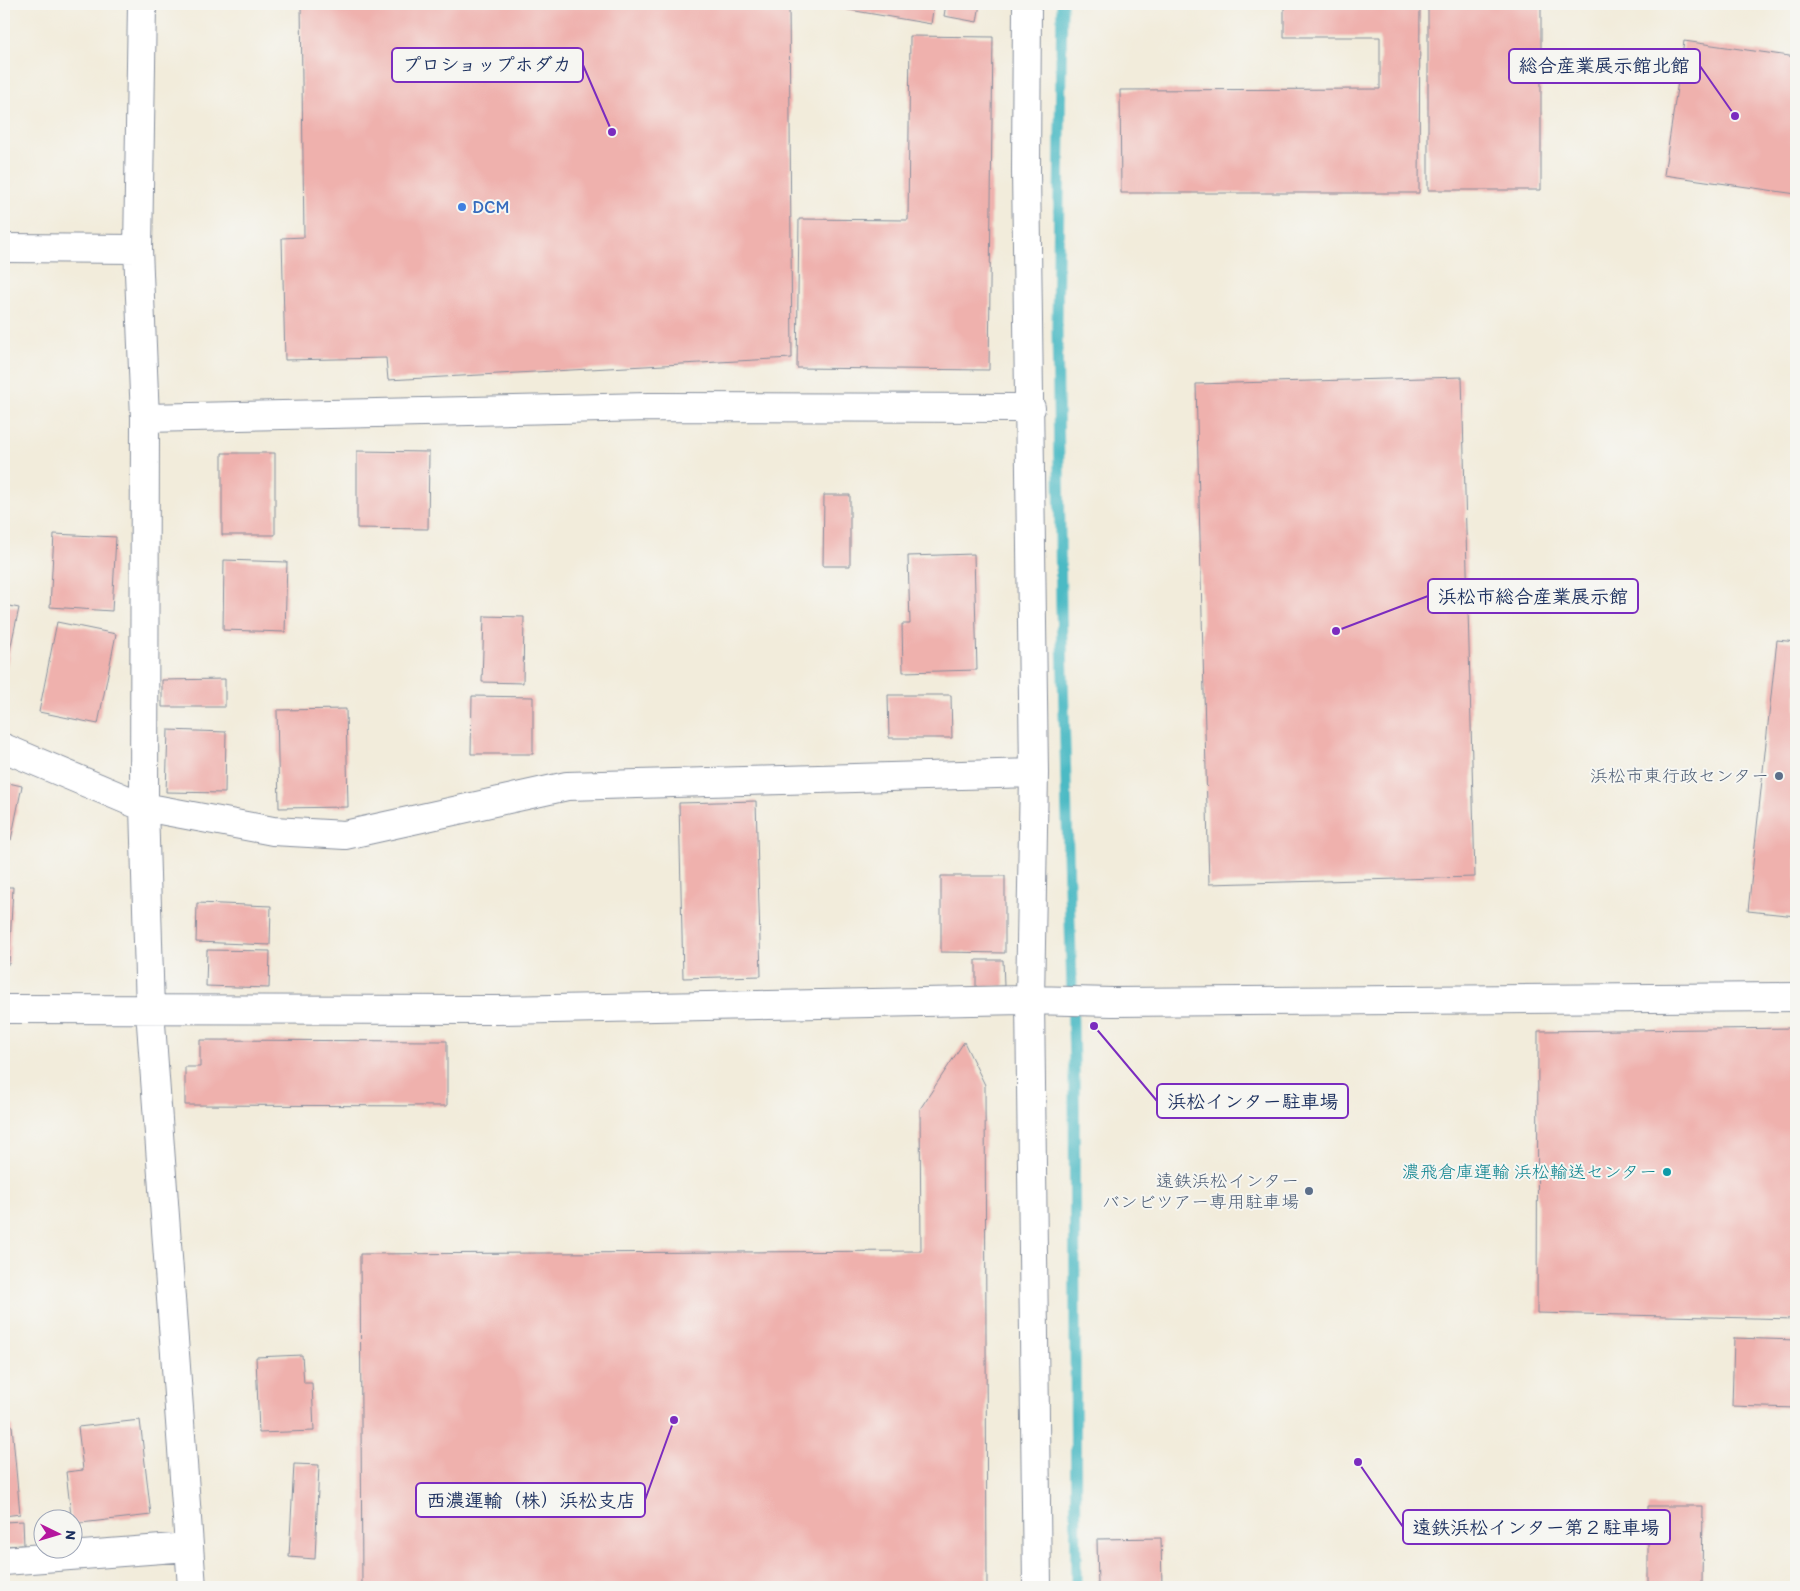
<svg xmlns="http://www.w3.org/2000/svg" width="1800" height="1591" font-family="Itim,'Klee One',sans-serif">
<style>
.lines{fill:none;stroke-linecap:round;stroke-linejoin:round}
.stream{stroke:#4cbac4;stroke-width:11}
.building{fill:#efb1ad}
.street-casing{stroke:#868e9c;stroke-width:30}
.street{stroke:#fff;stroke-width:28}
.shop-dot{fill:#3f7fe0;stroke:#f6f6f2;stroke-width:2}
.service-dot{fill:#5c6f8a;stroke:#f6f6f2;stroke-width:2}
.culture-dot{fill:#0f9aa8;stroke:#f6f6f2;stroke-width:2}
.labels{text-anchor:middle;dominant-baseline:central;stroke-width:4;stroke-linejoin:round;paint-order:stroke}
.shop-label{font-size:18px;fill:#366cbe;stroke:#f6f6f2;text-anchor:start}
.service-label{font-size:18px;fill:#4e5e75;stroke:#f6f6f2;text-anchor:end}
.culture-label{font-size:18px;fill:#0d838f;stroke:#f6f6f2;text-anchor:end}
.leader{fill:none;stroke:#7b2cbf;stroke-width:2}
.callout-dot{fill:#7b2cbf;stroke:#f6f6f2;stroke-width:2}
.callout{fill:#f6f6f2;stroke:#7b2cbf;stroke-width:2}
.callout-label{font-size:19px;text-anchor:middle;font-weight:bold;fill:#1b2f5e}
</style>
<rect width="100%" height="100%" fill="#f6f6f2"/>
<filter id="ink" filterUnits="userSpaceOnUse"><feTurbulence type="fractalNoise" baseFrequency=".02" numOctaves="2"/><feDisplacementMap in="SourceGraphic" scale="10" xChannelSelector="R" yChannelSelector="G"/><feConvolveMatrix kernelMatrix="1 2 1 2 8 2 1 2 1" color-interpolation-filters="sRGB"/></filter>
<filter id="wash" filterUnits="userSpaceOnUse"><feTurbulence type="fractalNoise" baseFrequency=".0096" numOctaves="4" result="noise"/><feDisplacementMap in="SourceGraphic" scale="20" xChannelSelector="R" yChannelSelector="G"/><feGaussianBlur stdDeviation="1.12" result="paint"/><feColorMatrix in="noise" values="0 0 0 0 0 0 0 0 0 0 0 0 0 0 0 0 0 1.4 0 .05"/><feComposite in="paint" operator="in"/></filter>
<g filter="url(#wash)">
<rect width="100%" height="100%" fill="#f2ecdb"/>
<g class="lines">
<path class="stream" d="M1062,4L1057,326L1061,606L1074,1063L1076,1587"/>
</g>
<g id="blocks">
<path class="building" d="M301,4H789L792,358L388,380L386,358L285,360L282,238L304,237Z
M815,4H934L931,24Z
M946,4H980L977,22L944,16Z
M1284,4H1420L1419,193H1121L1120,90L1380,89V37H1284Z
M1428,4H1541V190H1428Z
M910,36L993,37L989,370L797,368L799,219L908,220Z
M1684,41L1796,57V194L1664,175Z
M1462,377L1475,877L1209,884L1196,384Z
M357,451L429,452L428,529L357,528Z
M222,453H275V535H222Z
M824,495H850V566H823Z
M54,534L116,537L112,611L50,607Z
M974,554L977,670L903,672L902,624H910L908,556Z
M224,560L287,562L285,632L223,630Z
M4,605L19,608L5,673H4Z
M484,616L524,617L523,683L482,682Z
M57,622L116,634L98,724L39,712Z
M1777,640L1796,642V916L1748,911Z
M225,679V707H162V680Z
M888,695H951L952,738H889Z
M472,696L533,697V754H471Z
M346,709L348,807L279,808L277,710Z
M168,730L226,732L225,793L166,792Z
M4,782L22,786L11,840L4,838Z
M756,801L761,976L683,978L679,803Z
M941,876H1005V953L941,952Z
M4,887H13L9,964H4Z
M197,903L271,906L270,945L196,942Z
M207,950L270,951L269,988L206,986Z
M976,960H1003L1004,986L976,987Z
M1796,1028V1319L1537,1313L1538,1031Z
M200,1040L447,1041V1106L185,1105V1067H200Z
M964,1042L985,1085L987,1587H362L360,1254L921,1251L920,1109Z
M1734,1338L1796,1340V1408L1732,1406Z
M302,1355L304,1383H312L314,1431L259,1433L256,1357Z
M140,1420L151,1515L72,1524L66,1472L83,1470L78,1427Z
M12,1425L20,1514L4,1516V1426Z
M294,1464L319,1465L315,1559L289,1557Z
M1648,1506H1703L1702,1584L1648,1585Z
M23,1521L24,1545L4,1546V1522Z
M1161,1538L1162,1587H1098L1097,1539Z"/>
</g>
</g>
<g filter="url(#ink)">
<use href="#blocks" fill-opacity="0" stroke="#868e9c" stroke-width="1"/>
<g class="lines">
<g class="street-casing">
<path id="street" d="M142,4L138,249L145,418L144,807L150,1010L192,1587
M1027,4L1026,170L1034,773
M4,248L138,249
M145,418L649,407L1031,408
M4,748L144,807L273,831L345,835L567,786L1034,773L1030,1000L1037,1587
M4,1009L496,1010L1030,1000L1113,1002L1796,997
M4,1561L188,1547"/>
</g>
<use href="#street" class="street"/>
</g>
</g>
<circle class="shop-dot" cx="462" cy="207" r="5"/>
<g class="service-dot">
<circle cx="1779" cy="776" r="5"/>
<circle cx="1309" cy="1191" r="5"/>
</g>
<circle class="culture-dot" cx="1667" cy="1172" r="5"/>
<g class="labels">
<g class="shop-label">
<text x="472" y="207">DCM</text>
</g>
<g class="service-label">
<text x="1769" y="776">浜松市東行政センター</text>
<text x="1299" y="1181">遠鉄浜松インター<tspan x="1299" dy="21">バンビツアー専用駐車場</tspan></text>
</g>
<g class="culture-label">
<text x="1657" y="1172">濃飛倉庫運輸 浜松輸送センター</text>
</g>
</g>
<path class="leader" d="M612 132L583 65M1735 116L1700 66M1336 631L1428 596M1094 1026L1157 1101M674 1420L645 1500M1358 1462L1403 1527"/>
<g class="callout-dot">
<circle cx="612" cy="132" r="5"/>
<circle cx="1735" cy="116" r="5"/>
<circle cx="1336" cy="631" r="5"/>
<circle cx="1094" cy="1026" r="5"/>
<circle cx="674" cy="1420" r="5"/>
<circle cx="1358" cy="1462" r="5"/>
</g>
<g class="callout">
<rect x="392" y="48" width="191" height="34" rx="5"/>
<rect x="1509" y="49" width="191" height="34" rx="5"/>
<rect x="1428" y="579" width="210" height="34" rx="5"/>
<rect x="1157" y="1084" width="191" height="34" rx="5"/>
<rect x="416" y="1483" width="229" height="34" rx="5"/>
<rect x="1403" y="1510" width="267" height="34" rx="5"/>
</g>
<g class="callout-label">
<text x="487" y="71">プロショップホダカ</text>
<text x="1604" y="72">総合産業展示館北館</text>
<text x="1533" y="603">浜松市総合産業展示館</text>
<text x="1253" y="1108">浜松インター駐車場</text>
<text x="531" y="1507">西濃運輸（株）浜松支店</text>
<text x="1536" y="1534">遠鉄浜松インター第２駐車場</text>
</g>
<rect width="1800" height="1591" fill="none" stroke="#f6f6f2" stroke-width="20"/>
<g transform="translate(58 1534) rotate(95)"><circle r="24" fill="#f6f6f2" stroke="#9ea6b7"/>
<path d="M0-4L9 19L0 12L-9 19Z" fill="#b5179e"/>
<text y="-8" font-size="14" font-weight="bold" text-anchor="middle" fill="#1b2f5e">N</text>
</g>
</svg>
